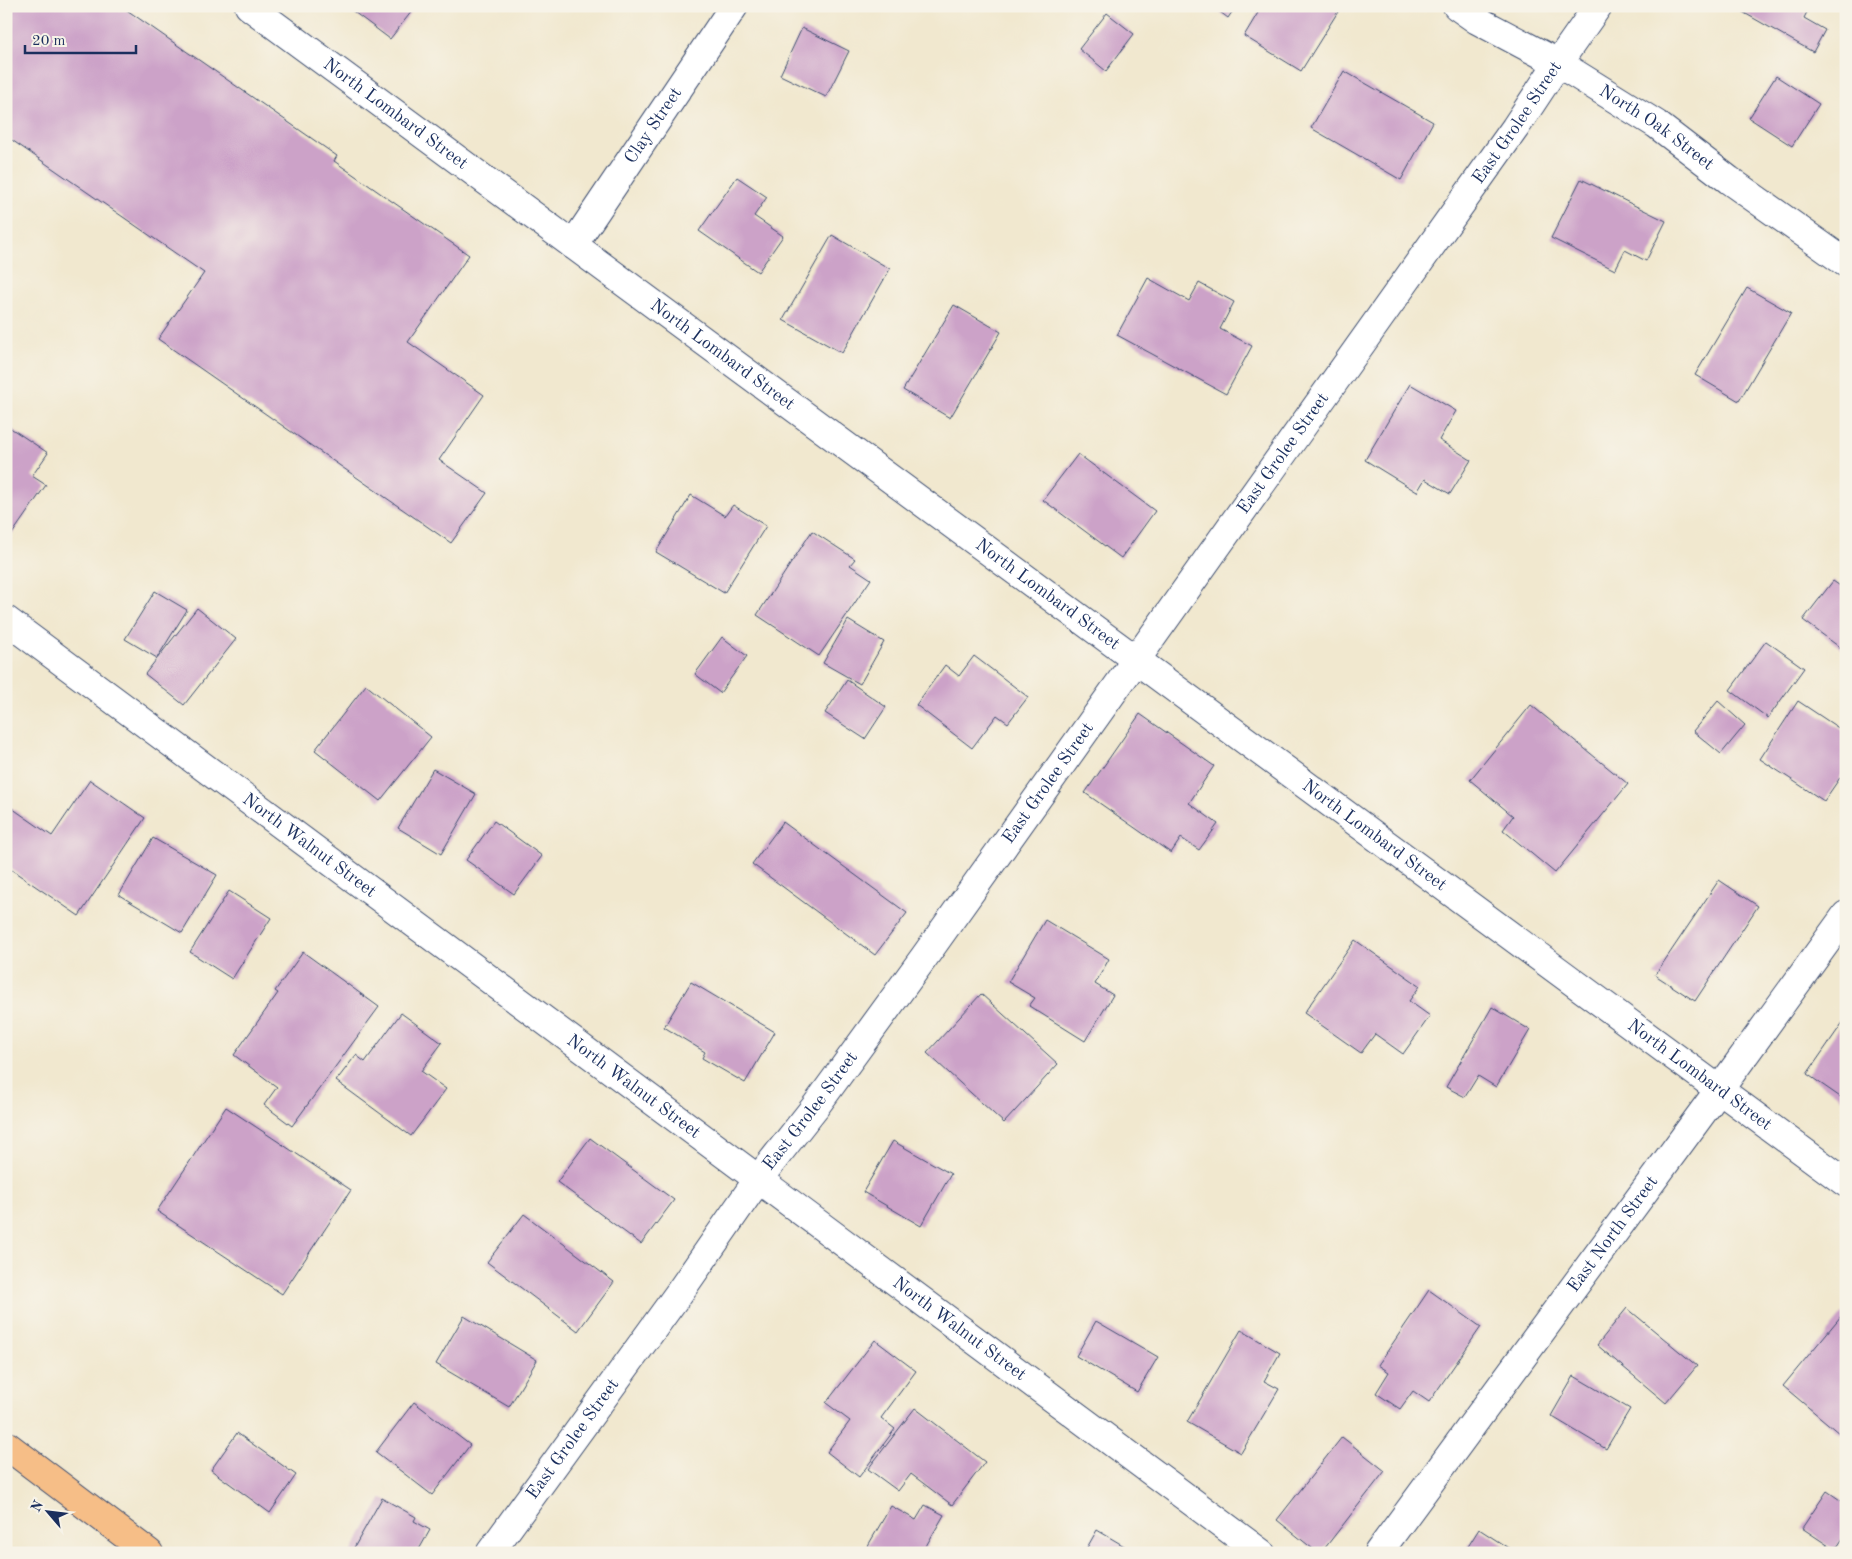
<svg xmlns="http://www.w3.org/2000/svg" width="1852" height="1559" font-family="'Old Standard TT',serif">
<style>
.building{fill:#cca2c8}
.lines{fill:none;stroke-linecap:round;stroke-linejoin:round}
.minor-casing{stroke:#3b4b6f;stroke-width:30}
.tertiary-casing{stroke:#3b4b6f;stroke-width:30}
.primary-casing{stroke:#3b4b6f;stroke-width:30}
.minor{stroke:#fff;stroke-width:28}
.tertiary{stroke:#fff;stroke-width:28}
.primary{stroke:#f6be87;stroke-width:28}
.labels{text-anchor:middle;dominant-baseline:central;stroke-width:4;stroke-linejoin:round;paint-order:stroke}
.street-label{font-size:18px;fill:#1b2f5e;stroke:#f7f3e8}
</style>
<rect width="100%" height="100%" fill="#f7f3e8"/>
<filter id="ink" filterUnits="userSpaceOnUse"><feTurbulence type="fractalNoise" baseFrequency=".02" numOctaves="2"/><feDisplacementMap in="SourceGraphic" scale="10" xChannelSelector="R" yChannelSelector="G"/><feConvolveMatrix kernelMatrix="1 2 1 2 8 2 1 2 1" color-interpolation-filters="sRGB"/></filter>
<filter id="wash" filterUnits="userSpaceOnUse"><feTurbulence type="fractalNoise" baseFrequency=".0096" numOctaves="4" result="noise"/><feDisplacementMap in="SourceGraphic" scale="20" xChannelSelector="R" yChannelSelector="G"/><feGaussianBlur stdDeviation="1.12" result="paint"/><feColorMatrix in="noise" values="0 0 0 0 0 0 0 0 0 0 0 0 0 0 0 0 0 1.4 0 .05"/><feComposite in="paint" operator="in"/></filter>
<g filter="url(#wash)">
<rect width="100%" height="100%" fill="#f1e8cf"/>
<g id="blocks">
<path class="building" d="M6,6H121L337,156L334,161L469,255L408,342L484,395L439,460L487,493L451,543L158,339L204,273L6,136Z
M352,6H416L390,39L350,9Z
M1212,6H1236L1228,18Z
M1262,6H1280L1284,9L1286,6H1333L1339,10L1301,71L1244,36Z
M1732,6H1810L1804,18L1825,30L1813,52Z
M1107,13L1134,34L1106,71L1079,49Z
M802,28L849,51L826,97L780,75Z
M1344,71L1433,122L1401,180L1311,128Z
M1776,76L1819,104L1792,146L1749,118Z
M737,177L767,197L754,216L783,236L758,272L699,231Z
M1581,179L1666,221L1646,261L1625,250L1615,270L1551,238Z
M832,235L890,269L842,353L783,320Z
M1148,278L1189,301L1199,283L1234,302L1220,329L1252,346L1226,394L1117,335Z
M1747,288L1791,313L1739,401L1695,375Z
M954,305L1001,332L950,418L903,390Z
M1410,384L1456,411L1439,440L1471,460L1450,494L1425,479L1417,492L1365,460Z
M9,427L48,453L32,476L46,485L12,534L6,530V430Z
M1078,454L1155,511L1121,558L1043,500Z
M691,495L725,516L733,505L766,526L724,593L656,552Z
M812,531L855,559L850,565L871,579L819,656L757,615Z
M1833,581L1846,590V652L1803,620Z
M155,591L187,610L157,658L125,639Z
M197,608L236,639L184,705L145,674Z
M848,620L884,642L860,684L823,663Z
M722,637L747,656L720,693L695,674Z
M1766,641L1804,668L1768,718L1730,690Z
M974,656L1028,697L1008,723L997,715L972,748L916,705L945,665L959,676Z
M847,680L886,707L865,739L825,713Z
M366,685L431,737L380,801L315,750Z
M1718,701L1745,725L1721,754L1693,731Z
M1798,701L1846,733V769L1824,801L1760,759Z
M1531,705L1628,784L1555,873L1503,830L1513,816L1470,780Z
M1140,714L1214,766L1189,803L1218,824L1199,850L1181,838L1171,853L1085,793Z
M433,769L476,794L441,854L398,828Z
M90,780L145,818L79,916L6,866V804L52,836Z
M494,821L542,856L514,894L466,860Z
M783,822L907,913L875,955L752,864Z
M153,838L217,875L182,933L119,895Z
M1719,880L1758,906L1695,1001L1655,975Z
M229,891L271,918L232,979L190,952Z
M1045,920L1109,959L1095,984L1113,995L1085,1041L1029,1006L1035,998L1008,982Z
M1355,940L1420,986L1409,1001L1430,1016L1403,1054L1375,1034L1361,1053L1304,1013Z
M303,952L379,1007L292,1126L264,1105L277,1087L234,1055L278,993L275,991Z
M691,982L775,1032L745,1083L702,1058L705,1052L664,1027Z
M981,994L1058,1064L1004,1123L927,1053Z
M1492,1007L1530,1030L1496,1087L1478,1076L1465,1097L1446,1087Z
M401,1013L442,1043L421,1071L446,1089L411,1136L336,1081L356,1055L365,1062Z
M1846,1018V1101L1807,1074Z
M226,1107L351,1190L282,1294L157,1211Z
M590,1138L674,1200L641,1244L557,1182Z
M893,1141L951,1174L921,1226L863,1192Z
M524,1214L614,1282L578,1331L487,1262Z
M1429,1290L1481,1327L1429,1402L1413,1391L1400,1409L1376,1393L1389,1372L1378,1365Z
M1627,1308L1697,1366L1666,1403L1597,1345Z
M1846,1310V1439L1783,1386Z
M464,1316L537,1360L509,1407L436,1364Z
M1096,1321L1158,1357L1137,1392L1076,1356Z
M1241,1330L1280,1353L1264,1381L1279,1389L1241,1453L1187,1422Z
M875,1340L916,1371L881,1418L895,1429L859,1477L827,1452L850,1421L826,1403Z
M1574,1376L1630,1409L1606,1449L1551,1416Z
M414,1402L470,1445L432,1495L376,1452Z
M915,1408L985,1462L952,1505L911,1474L898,1491L868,1469Z
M237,1433L296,1475L270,1513L211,1470Z
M1342,1437L1385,1471L1321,1553H1318L1277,1520Z
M1827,1491L1846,1504V1534L1835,1550L1802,1528Z
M382,1498L416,1517L414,1521L430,1530L417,1553H351Z
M925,1505L944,1515L922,1553H872L866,1549L891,1506L916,1520Z
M1479,1529L1516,1553H1464Z
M1097,1530L1136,1553H1084Z"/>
</g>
</g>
<g filter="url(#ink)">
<use href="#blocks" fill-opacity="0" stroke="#3b4b6f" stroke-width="1"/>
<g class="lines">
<g class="minor-casing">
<g id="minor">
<path id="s1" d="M249,6L1846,1183"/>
<path id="s2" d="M1457,6L1477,20L1558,63L1656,124L1729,180L1846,263"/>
<path id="s3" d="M573,245L734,6"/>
<path id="s4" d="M6,620L1261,1553"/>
<path id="s5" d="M1378,1553L1719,1090L1846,915"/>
</g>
</g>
<g class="tertiary-casing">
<g id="tertiary">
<path id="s6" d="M490,1553L679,1293L759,1178L815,1107L925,956L1515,128L1558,63L1598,6"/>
</g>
</g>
<g class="primary-casing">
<path id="primary" d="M6,1445L149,1553"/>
</g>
<use href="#minor" class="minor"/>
<use href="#tertiary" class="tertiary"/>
<use href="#primary" class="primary"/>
</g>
</g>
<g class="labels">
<g class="street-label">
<text stroke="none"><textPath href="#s1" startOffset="182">North Lombard Street</textPath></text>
<text stroke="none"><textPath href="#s6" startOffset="1761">East Grolee Street</textPath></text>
<text stroke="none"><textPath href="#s3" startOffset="144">Clay Street</textPath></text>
<text stroke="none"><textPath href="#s2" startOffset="234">North Oak Street</textPath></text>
<text stroke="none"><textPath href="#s1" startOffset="588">North Lombard Street</textPath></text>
<text stroke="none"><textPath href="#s6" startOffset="1356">East Grolee Street</textPath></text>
<text stroke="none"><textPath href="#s1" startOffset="992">North Lombard Street</textPath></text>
<text stroke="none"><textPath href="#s6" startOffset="951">East Grolee Street</textPath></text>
<text stroke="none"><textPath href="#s1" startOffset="1398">North Lombard Street</textPath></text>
<text stroke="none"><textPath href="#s4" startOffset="378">North Walnut Street</textPath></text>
<text stroke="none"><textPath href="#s1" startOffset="1802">North Lombard Street</textPath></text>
<text stroke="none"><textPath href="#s4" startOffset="782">North Walnut Street</textPath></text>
<text stroke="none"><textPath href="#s6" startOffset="546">East Grolee Street</textPath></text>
<text stroke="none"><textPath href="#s5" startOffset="396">East North Street</textPath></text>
<text stroke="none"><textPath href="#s4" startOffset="1188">North Walnut Street</textPath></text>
<text stroke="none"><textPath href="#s6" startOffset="141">East Grolee Street</textPath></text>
</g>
</g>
<rect width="1852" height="1559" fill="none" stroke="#f7f3e8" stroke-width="25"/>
<g transform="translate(48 1512) rotate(298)" stroke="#f7f3e8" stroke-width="4" paint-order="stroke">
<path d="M0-4L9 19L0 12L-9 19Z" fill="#1b2f5e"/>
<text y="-8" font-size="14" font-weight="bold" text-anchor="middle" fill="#1b2f5e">N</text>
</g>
<path d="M25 45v8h111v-8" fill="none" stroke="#1b2f5e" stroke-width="2.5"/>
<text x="32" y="45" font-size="15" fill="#1b2f5e" stroke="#f7f3e8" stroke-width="4" paint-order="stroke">20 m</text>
</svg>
